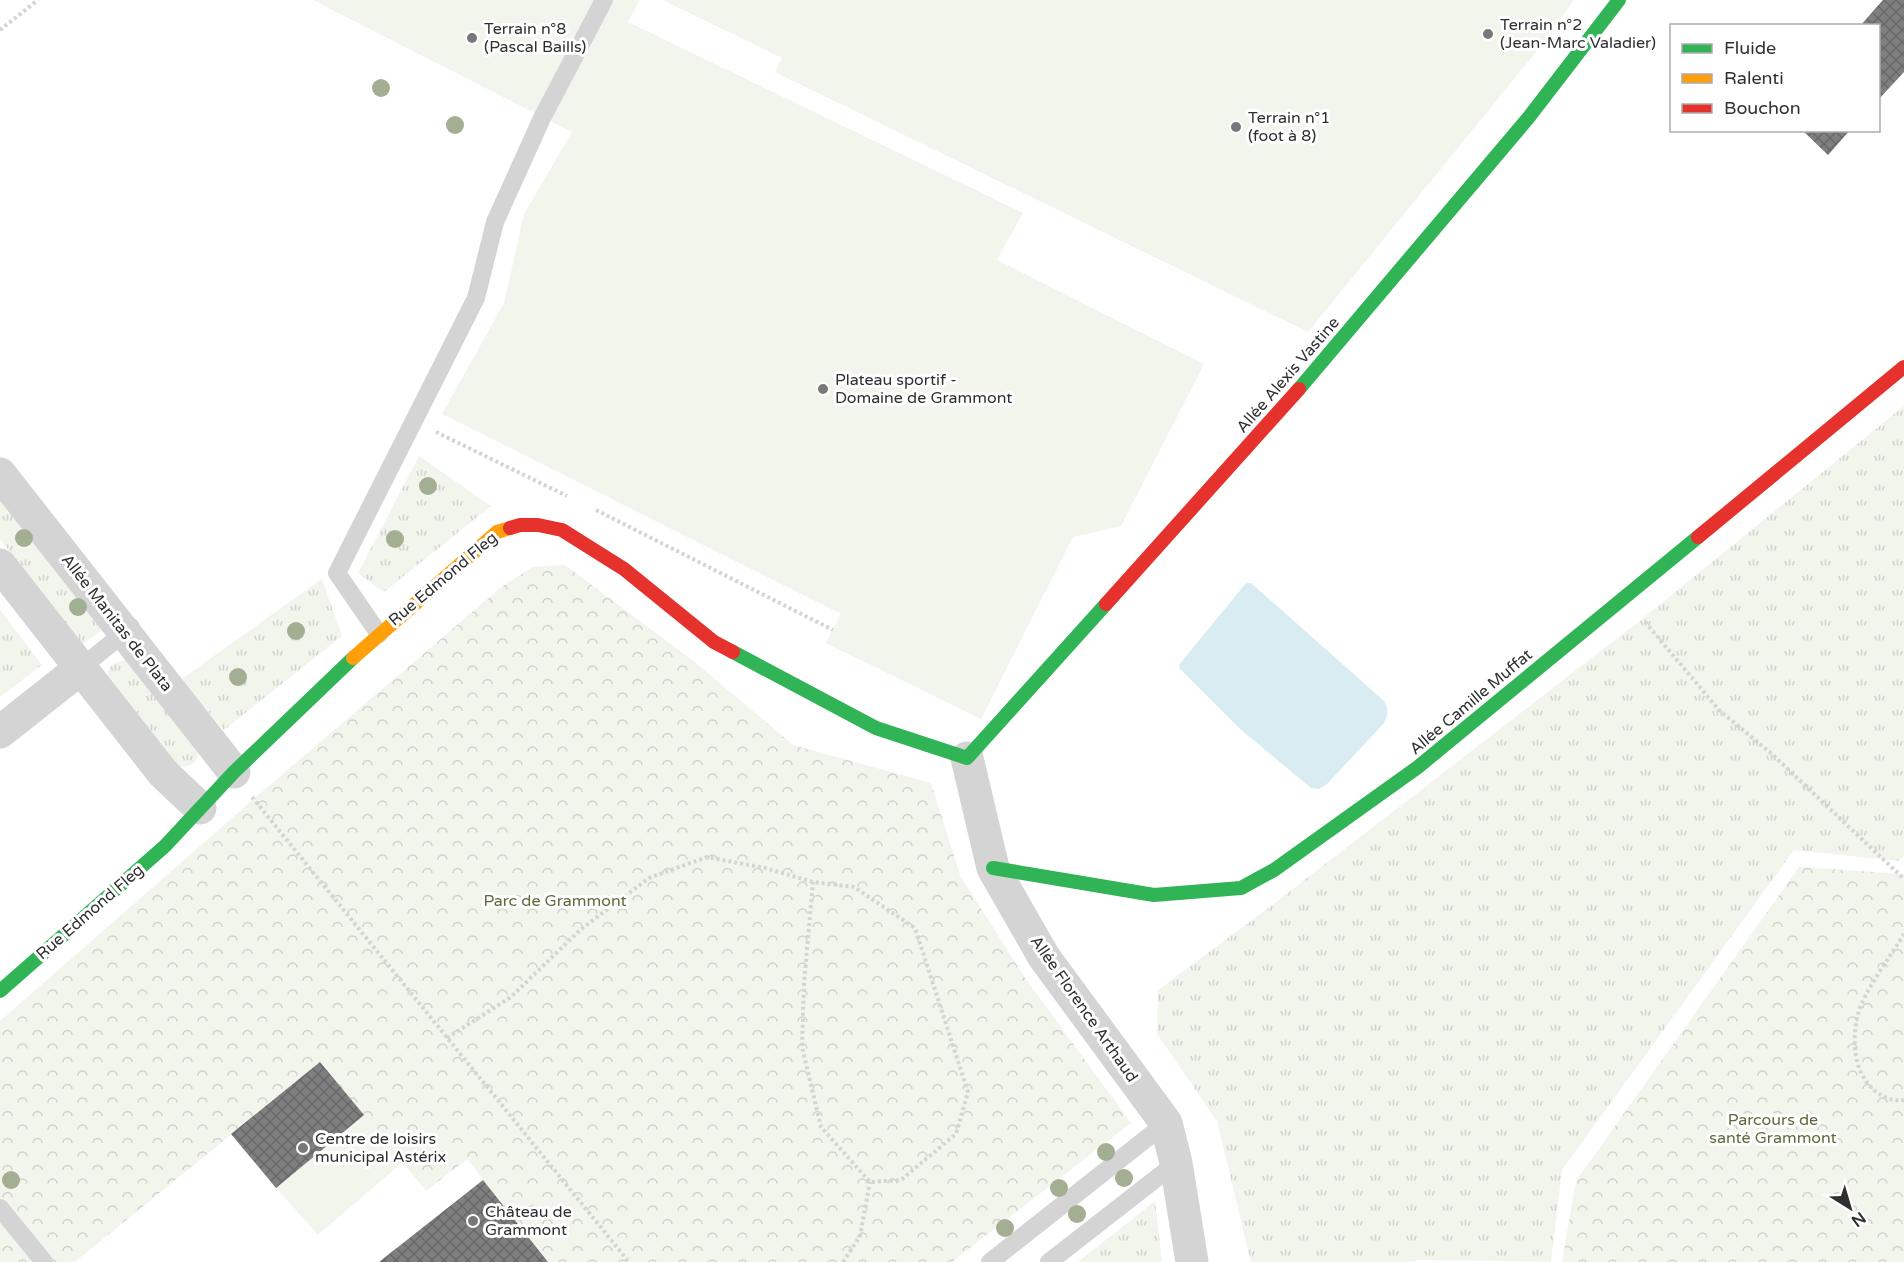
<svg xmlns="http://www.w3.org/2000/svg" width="1904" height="1262" font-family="'Varela Round',sans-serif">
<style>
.grass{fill:url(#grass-tufts)}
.park{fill:url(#park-crowns)}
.pitch{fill:#f2f5ec}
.water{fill:#d8ecf2}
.building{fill:url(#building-cross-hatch)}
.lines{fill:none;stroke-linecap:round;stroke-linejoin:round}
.path{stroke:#d4d4d4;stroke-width:4;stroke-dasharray:3 3;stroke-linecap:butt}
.lane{stroke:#d4d4d4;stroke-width:18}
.street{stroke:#d4d4d4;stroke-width:33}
.fast{stroke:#30b455;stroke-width:14}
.slow{stroke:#ff9f0a;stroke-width:14}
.jam{stroke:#e5322d;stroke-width:14}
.tree{fill:#a3af93}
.poi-dot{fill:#787878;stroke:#fff;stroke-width:2}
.labels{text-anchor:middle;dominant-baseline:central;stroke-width:6;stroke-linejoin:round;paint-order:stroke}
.poi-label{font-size:16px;fill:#2f2f2f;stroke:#fff;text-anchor:start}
.street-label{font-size:16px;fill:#2f2f2f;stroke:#fff}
.park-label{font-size:16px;fill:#586d3a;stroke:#fff}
</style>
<defs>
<pattern id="grass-tufts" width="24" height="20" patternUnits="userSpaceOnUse" patternTransform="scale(1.5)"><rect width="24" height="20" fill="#f2f5ec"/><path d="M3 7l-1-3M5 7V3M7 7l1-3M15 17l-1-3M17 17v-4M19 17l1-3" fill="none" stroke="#d0d2cb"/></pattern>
<pattern id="park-crowns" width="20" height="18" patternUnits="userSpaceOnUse" patternTransform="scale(1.5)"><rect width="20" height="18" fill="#f2f5ec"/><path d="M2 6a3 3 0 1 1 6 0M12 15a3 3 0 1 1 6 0" fill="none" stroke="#d0d2cb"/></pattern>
<pattern id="building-cross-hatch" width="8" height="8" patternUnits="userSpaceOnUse" patternTransform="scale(1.5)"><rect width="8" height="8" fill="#7f7f7f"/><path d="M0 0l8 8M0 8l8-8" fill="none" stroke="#686868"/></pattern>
</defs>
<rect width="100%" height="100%" fill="#fff"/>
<path class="grass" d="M1904,406V856L1899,861L1794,850L1562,1170L1551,1262L1420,1260L1409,1262H1251L1217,1121L1157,1034L1158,990L1271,906L1642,619Z
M419,456L491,506L384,592L358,573Z
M0,489L106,627L82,645L0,539Z
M322,579L342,636L224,730L180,680Z
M0,610L42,665L0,697Z
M125,660L132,663L198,753C197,765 189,768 177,766L108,677C107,665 115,663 125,660Z
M1155,1201L1162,1262H1078Z"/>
<path class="park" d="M565,565L696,663L793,745L931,783L960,875L1023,975L1131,1123L952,1262H548L467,1159L426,1191L320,1062L75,1262H0V1021L264,790L504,585L533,567Z
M1799,867L1904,874V1262H1562L1576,1181Z"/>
<path class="pitch" d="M313,0H640L628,22L1023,213L997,260L1204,364L1121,526L1073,537L981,719L826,643L841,614L442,414L504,303L524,214L572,132Z
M663,0H1574L1549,36L1308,332L775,72L782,58Z
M364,1115L403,1162L318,1235L276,1188Z"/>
<path class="water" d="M1246,583H1251L1384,701C1389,709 1388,714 1384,723L1327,784L1319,789L1311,788L1240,729L1180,669L1179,665Z"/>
<path class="building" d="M1883,0H1904V72L1878,100V26H1860Z
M1802,130H1850L1828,155Z
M320,1062L364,1115L276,1188L231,1134Z
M483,1180L548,1262H379Z"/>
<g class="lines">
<path class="path" d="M0,30L38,0
M436,432L567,496
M596,510L833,630
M1645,622L1719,710L1773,755L1904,879
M252,797L629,1262
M1904,934C1892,954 1863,993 1858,1014C1852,1038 1853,1069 1871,1087C1879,1096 1892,1102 1904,1100
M447,1038L511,997L580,930L649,878L707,857L765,868L813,882L854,887L915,928L968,1092L956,1134L901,1180L870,1182L821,1127L802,1047L804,983L813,882
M843,1262L860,1236L870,1182"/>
<path class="lane" d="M379,634L337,573L476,298L495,222L542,118L604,0
M81,668L131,627
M0,1208L44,1262
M990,1262L1166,1123
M1049,1262L1176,1163"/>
<path class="street" d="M0,474L234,772
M0,565L163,773L200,808
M0,732L81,668
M967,758L993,868L1044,957L1166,1123L1176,1163L1192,1262"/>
<path class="fast" d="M1299,389L1529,117L1619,0
M733,652L876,728L967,758L1106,604
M993,868L1154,895L1241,888L1274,870L1418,767L1698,537
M0,991L165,846L234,772L353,658"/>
<path class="slow" d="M353,658L497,532L510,528"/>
<path class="jam" d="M510,528L520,525H538L562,530L624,569L714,642L733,652
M1698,537L1904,367
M1106,604L1299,389"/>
</g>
<g class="tree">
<circle cx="381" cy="88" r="9"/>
<circle cx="455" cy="125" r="9"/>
<circle cx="428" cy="486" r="9"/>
<circle cx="24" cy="538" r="9"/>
<circle cx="395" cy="539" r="9"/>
<circle cx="78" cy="607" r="9"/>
<circle cx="296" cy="631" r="9"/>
<circle cx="238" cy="677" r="9"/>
<circle cx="1106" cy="1152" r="9"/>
<circle cx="1124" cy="1178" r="9"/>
<circle cx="11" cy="1180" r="9"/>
<circle cx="1059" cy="1188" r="9"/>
<circle cx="1077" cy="1214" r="9"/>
<circle cx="1005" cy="1228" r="9"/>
</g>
<g class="poi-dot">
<circle cx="1488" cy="34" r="6"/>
<circle cx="472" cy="38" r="6"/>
<circle cx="1236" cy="127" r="6"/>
<circle cx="823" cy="389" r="6"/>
<circle cx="303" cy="1148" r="6"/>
<circle cx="473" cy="1221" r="6"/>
</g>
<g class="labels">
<g class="poi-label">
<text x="1500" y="25">Terrain n°2<tspan x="1500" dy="18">(Jean-Marc Valadier)</tspan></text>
<text x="484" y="29">Terrain n°8<tspan x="484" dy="18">(Pascal Baills)</tspan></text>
<text x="1248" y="118">Terrain n°1<tspan x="1248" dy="18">(foot à 8)</tspan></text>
<text x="835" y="380">Plateau sportif -<tspan x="835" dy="18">Domaine de Grammont</tspan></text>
<text x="315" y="1139">Centre de loisirs<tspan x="315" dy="18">municipal Astérix</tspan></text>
<text x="485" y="1212">Château de<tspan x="485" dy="18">Grammont</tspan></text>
</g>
<g class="street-label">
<text transform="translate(1288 375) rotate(-49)">Allée Alexis Vastine</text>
<text transform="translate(443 579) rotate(-40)">Rue Edmond Fleg</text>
<text transform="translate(117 623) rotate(52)">Allée Manitas de Plata</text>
<text transform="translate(1471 702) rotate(-40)">Allée Camille Muffat</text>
<text transform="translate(90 912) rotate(-41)">Rue Edmond Fleg</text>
<text transform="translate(1084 1009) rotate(55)">Allée Florence Arthaud</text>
</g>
<g class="park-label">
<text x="555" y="901">Parc de Grammont</text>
<text x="1773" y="1120">Parcours de<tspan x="1773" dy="18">santé Grammont</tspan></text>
</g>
</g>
<rect x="1670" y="24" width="210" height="108" fill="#ffffff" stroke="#acacac" stroke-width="1.5"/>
<rect x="1682" y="44" width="30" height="9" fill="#30b455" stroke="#acacac" stroke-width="1.5"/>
<text x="1724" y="54" font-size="18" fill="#2f2f2f">Fluide</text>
<rect x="1682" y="74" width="30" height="9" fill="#ff9f0a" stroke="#acacac" stroke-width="1.5"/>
<text x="1724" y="84" font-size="18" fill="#2f2f2f">Ralenti</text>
<rect x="1682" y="104" width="30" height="9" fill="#e5322d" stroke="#acacac" stroke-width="1.5"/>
<text x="1724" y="114" font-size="18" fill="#2f2f2f">Bouchon</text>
<g transform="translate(1850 1208) rotate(143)" stroke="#ffffff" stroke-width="4.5" paint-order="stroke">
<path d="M0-4.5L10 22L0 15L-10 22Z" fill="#2f2f2f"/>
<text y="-9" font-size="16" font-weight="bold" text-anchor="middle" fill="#2f2f2f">N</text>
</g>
</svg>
